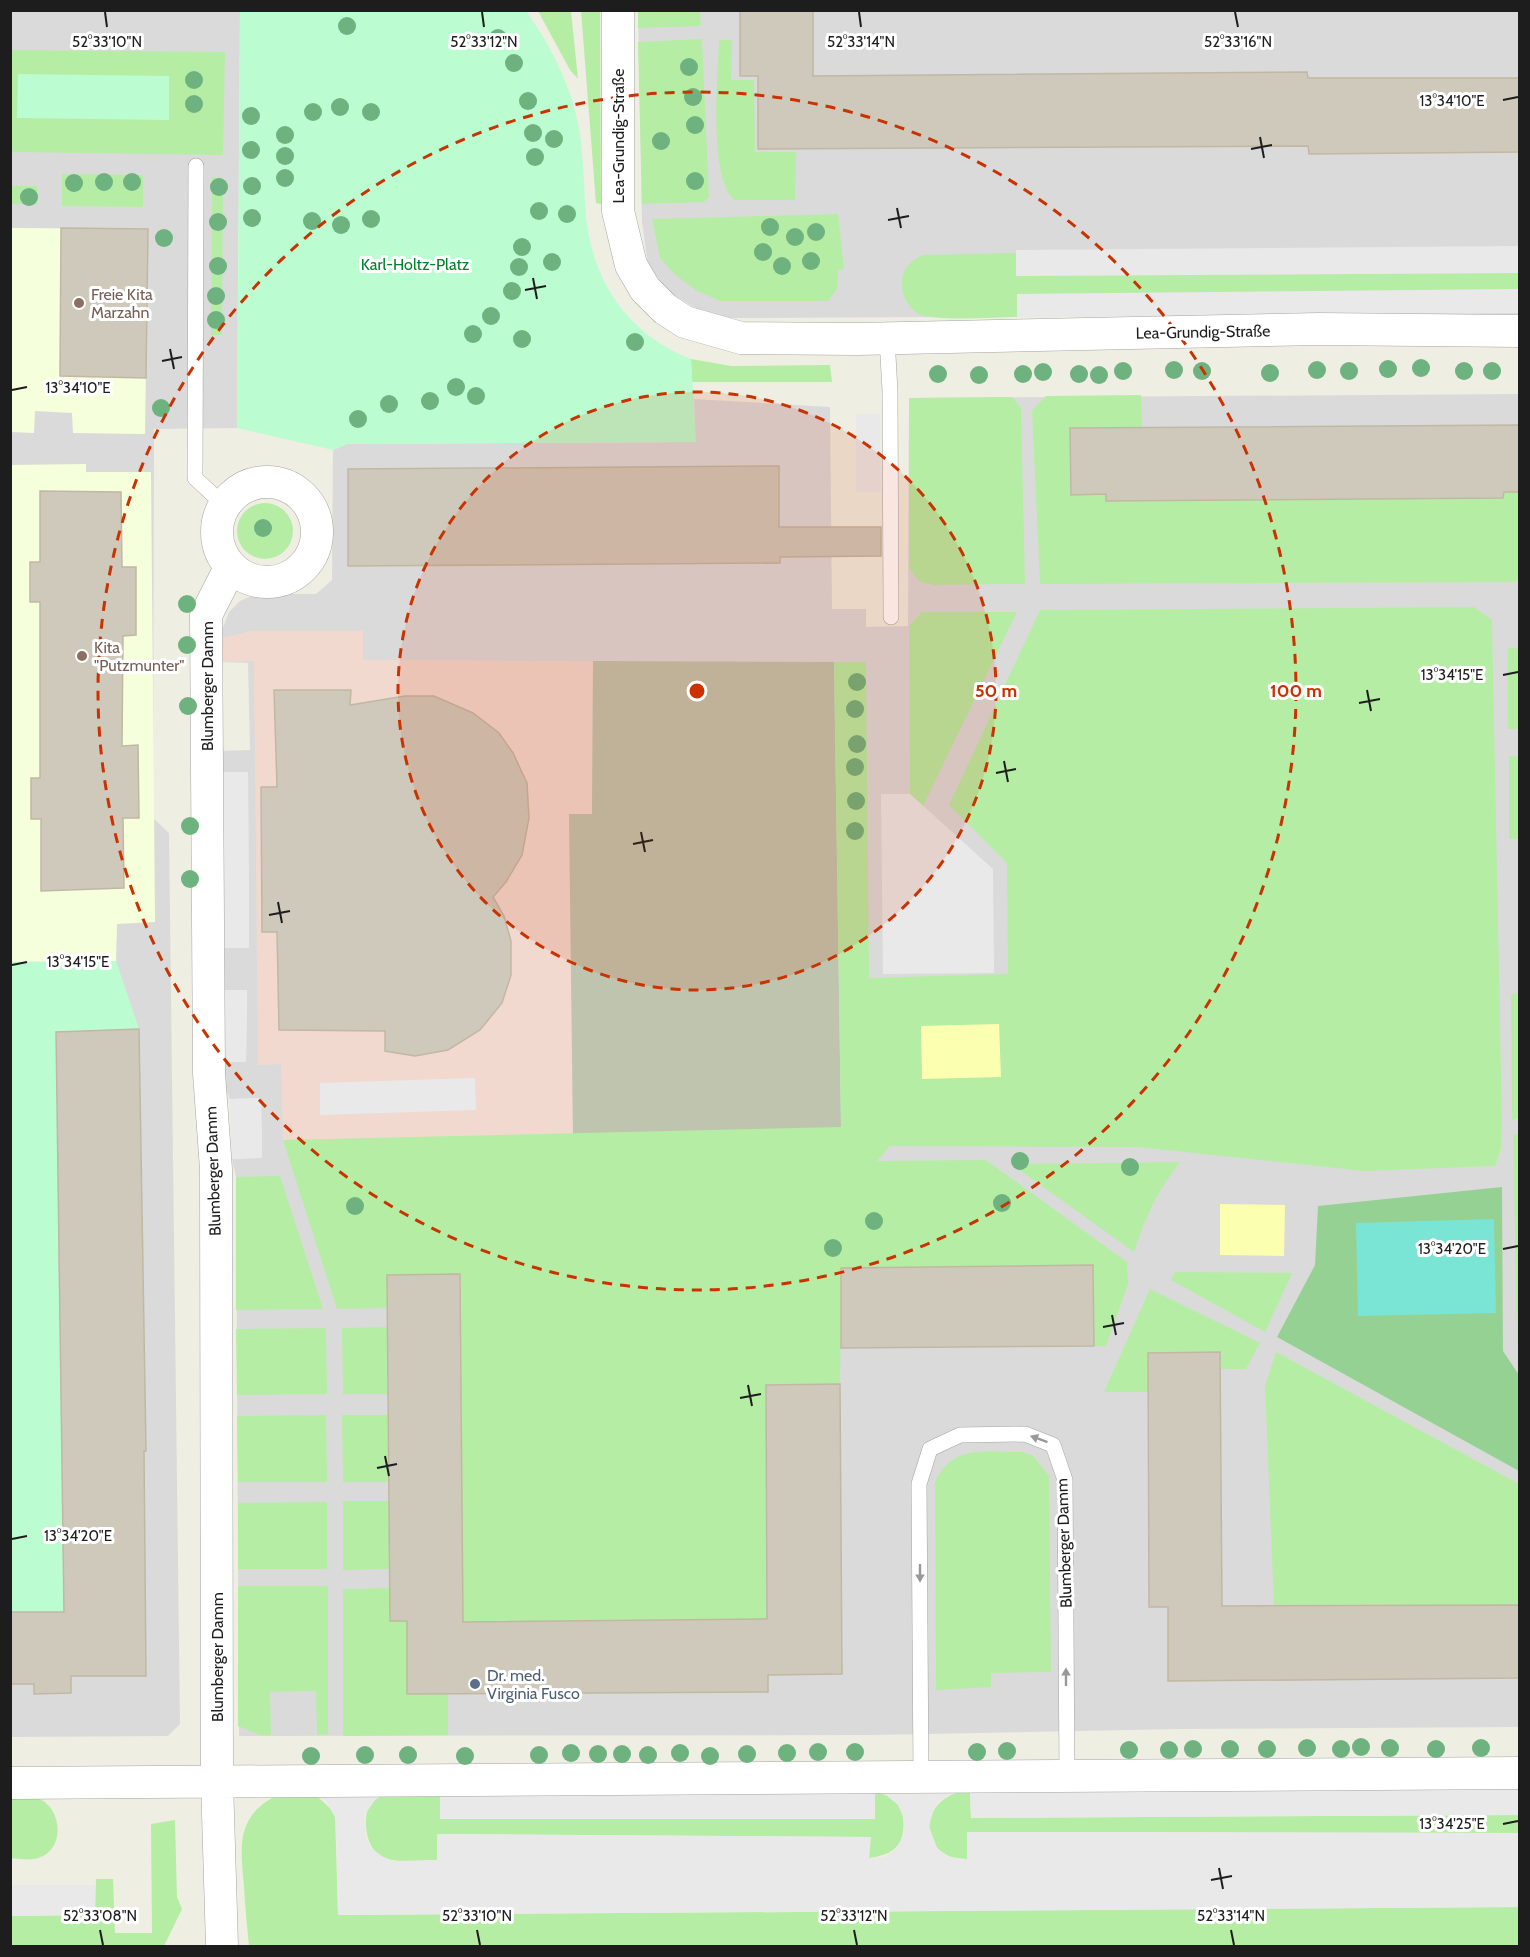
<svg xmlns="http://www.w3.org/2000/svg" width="1530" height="1957" font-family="Cabin,sans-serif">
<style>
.residential{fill:#dbdada}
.commercial{fill:#f1d9cf}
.education{fill:#f6ffdb}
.construction{fill:#bec4ad}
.grass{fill:#b6eda4}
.forest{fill:#96d194}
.sand{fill:#fbffb0}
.park{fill:#bbfdd1}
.pitch{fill:#7ae4d5}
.parking{fill:#e9e9e9}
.building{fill:#cfc9bb;stroke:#c1b8a3;stroke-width:1.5}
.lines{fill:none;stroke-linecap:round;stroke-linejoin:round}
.lane-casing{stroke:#a4a4a4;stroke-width:16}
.street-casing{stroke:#a4a4a4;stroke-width:33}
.lane{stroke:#fff;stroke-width:15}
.street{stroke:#fff;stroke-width:32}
.tree{fill:#6eb27f}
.oneway{fill:#999}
.ticks{fill:none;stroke:#1d1d1d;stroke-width:2}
.ring{fill:none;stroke:#ca3200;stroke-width:3;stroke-dasharray:10 8}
.education-dot{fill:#8d6e63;stroke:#fff;stroke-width:2}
.service-dot{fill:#5c6f8a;stroke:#fff;stroke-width:2}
.labels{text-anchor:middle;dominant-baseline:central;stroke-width:6;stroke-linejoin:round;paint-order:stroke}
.street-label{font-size:16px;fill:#1d1d1d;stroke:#fff}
.park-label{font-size:16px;fill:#04812e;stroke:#fff}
.education-label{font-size:16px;fill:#785e54;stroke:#fff;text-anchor:start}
.service-label{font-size:16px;fill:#4e5e75;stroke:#fff;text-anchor:start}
.ticks-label{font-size:15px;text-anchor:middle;fill:#1d1d1d;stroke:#fff;stroke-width:6;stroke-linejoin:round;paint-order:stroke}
.centre{fill:#ca3200;stroke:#fff;stroke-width:3}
.ring-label{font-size:18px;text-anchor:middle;font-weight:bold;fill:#ca3200;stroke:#fff;stroke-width:6;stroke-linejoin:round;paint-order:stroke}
</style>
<rect width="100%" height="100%" fill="#efeee2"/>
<path class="residential" d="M10,11H240L237,428L154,429L153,818L169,833L180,1724L168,1736L11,1737Z
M638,11H1519V314L744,318H729L697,309L669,292L648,265L642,222Z
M1519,394V1727L1179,1729L872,1735L239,1736L236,1177L232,1159L262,1157L261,1098L230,1099L222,1082L223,1062H246L247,990H223V948H249L248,773L221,772V751L250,750L248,663L222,662V630L229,612L240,601L249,597L260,594H316L332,580L333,450L347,444L695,442L694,399L830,407L832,609H866V627L908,626L909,398Z"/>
<path class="commercial" d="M252,631H363V660L593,661L592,814L569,815L573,1135L283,1140L281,1064L258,1065L254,661L222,662V638Z"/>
<path class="education" d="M11,228L148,229L145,434L73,433L72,413L35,411L34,433L11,432Z
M86,464V472H151L155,922L117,924L116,961L11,962L10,465Z"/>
<path class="construction" d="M593,661L834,662L841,1128L573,1135L569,814H592Z"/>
<path class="grass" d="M538,11H571L578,79L570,70Z
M581,11H600L601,204L596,203Z
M638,11H700L701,26L638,28Z
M702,39L709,197L704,202L642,204L638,42Z
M719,40H732L731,80H754L755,152H796L795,200H734C708,175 718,77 719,40Z
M11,50L225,52L223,155L11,152Z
M62,174L143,175V207L62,206Z
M212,177L223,178L222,335H211Z
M11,186H37V204H11Z
M838,214L844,269L838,270L837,289L828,301H720L697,291L674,274L660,258L652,219Z
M1017,253V276L1520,273L1519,289L1018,294L1017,317C995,317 936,322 919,314C909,309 901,294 902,283C902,268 911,261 923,255Z
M691,359L731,366L830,365L832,382H692Z
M1141,395L1142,428H1070L1071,494H1106L1107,501H1214L1215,494L1250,493L1251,500H1359V493L1395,499L1503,498L1504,492H1519V579L1514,582L1040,584L1032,410L1046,396Z
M1012,397L1021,408L1025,584L934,585L920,582L909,568V398Z
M237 531a28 28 0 1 1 56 0a28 28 0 1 1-56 0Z
M1474,607L1492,620L1502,1124L1501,1149L1495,1166L1364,1171L1137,1147L890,1146L877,1161L986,1160L1127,1262L1128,1284L1106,1346H1094L1093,1265L914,1267L913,1274L878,1268H842L840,1384L766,1385L767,1570L782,1603H767V1619L463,1622L460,1275H387V1308L337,1309L283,1140L841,1127L834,662H866L869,978L1008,974L1007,863L949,805L1040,610Z
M922,612H1017L923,806L910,794L909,626Z
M1508,648H1519V729H1508Z
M1509,756H1519V839H1509Z
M1519,993V1118L1512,1120L1511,994Z
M1519,1133H1520L1519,1349L1517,1345L1513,1135Z
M1180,1162C1157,1192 1146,1216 1134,1252L1011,1164Z
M280,1176L323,1309L236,1310V1177Z
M1175,1272L1292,1273L1265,1332L1171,1280Z
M1150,1289L1260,1343L1246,1369H1220V1352L1148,1353V1392H1104Z
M388,1327V1394H343L342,1328Z
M326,1328L327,1394L237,1395L236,1329Z
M1276,1352L1519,1484V1605L1274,1606L1265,1386Z
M326,1415L327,1482H238L237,1416Z
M342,1415H388V1482H343Z
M1023,1452L1033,1456L1049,1476L1051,1672L991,1673V1687L936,1690L935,1482C953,1443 986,1453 1023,1452Z
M343,1501H389V1569L343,1570Z
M327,1502V1569H238V1503Z
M238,1586H328V1734L317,1735L316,1691L270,1692L271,1735H260L238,1726Z
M389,1588L390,1621H407V1694H448V1735L343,1736V1589Z
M964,1791H970L971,1818L1520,1815L1519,1833L968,1832L967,1859C920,1861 915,1800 964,1791Z
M875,1792L886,1795L901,1804C907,1835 904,1854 869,1858L870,1837L437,1834V1860C404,1861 370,1869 366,1827C365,1816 367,1806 376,1799C387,1791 426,1794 440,1793L441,1819H875Z
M278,1795L317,1796L335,1813L338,1915L1519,1907V1946H249C247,1926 245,1906 244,1886C240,1846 236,1815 278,1795Z
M11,1797C18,1797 27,1796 34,1797C64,1804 67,1854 34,1859C27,1860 18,1859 11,1858Z
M175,1820L177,1897L182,1909L164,1946H11L10,1916L95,1915L96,1879H113L115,1933H152L151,1824Z"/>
<path class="forest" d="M1502,1187L1503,1351L1519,1375V1471L1277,1337L1315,1265L1318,1206Z"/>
<path class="sand" d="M999,1024L1001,1077L922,1079L921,1026Z
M1220,1204L1285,1205L1284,1256L1220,1255Z"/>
<path class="park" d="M240,11H526C552,47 574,91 580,135C584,162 584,190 586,217C593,283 629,335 691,359L696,442L347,444L333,450L237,428Z
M18,74L169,76V120L17,118Z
M116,961L139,1029L56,1032L59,1239L69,1254L58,1255L60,1327L70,1340L60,1341L61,1412H71C60,1459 60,1477 73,1523L62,1524L63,1560L72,1612H11L10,962Z"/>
<path class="pitch" d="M1494,1219L1496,1313L1358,1316L1356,1223Z"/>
<path class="parking" d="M1519,246V273L1016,276V250Z
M1519,289V313L1017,317V294Z
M856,414H880L881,492H856Z
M221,772H248L249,948H223Z
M881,794H910L993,869L994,973L883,974Z
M223,990H247L246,1062H223Z
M475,1078L476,1110L320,1115V1083Z
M261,1098L262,1158L232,1159L230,1099Z
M1519,1788L1520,1815L971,1818L970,1791Z
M875,1792V1819H440V1793Z
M386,1793L375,1800L364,1816L366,1838L371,1848L383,1857L394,1861L437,1860V1834L871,1837L869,1858L885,1857L897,1848L904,1834V1819L898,1805L886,1795L952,1793L935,1805L929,1826L937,1848L949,1857L967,1859V1832L1519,1833V1907L338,1915L336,1819L326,1801L317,1796Z
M11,1885H95V1915L11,1916Z"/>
<path class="building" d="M740,10H813V76L1307,72L1308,78H1520V152L1309,154L1308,146L758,149V76H740Z
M61,228L148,229L146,378L60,376Z
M1520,425V492H1504L1503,498L1106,501V494L1071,495L1070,428Z
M779,466V527H881V556L780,557V563L348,566V469Z
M40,491L121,492L122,567H136V635L123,636L122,746L138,745L139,818H123L124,888L41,891V819H31V778H40V602H30V562H40Z
M274,690H351L350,705L405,696H434L473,713L499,733L513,753L527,783L529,818L522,855L506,882L493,897L504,916L511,941V975L502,1003L480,1030L448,1050L415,1056L385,1051V1031L279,1030L277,932H262L261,787H277Z
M139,1029L146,1451H144L146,1676H71V1693L34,1694V1684H10V1612H64L56,1032Z
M1093,1265L1094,1346L841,1348V1268Z
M460,1274L463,1622L767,1619L766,1385L840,1384L842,1674L768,1675V1692L407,1694V1621H390L387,1275Z
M1220,1352L1222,1606L1520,1605V1678L1168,1681V1607H1149L1148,1353Z"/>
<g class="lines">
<g class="lane-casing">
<path id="lane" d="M196,166L195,478L224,505
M887,338L890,391L891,617
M921,1777L919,1484L930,1449L960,1435L1025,1434L1053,1445L1065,1480L1067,1776"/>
</g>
<g class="street-casing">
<path id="street" d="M618,10V211L631,265L645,289L665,309L685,322L741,338L858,339L1319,329L1520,331
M217 532a50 50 0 1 1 100 0a50 50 0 1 1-100 0Z
M10,1783L1520,1773
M222,1946L217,1781L216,1169L209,1073L206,615L230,568"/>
</g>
<use href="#lane" class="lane"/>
<use href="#street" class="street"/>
</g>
<g class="tree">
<circle cx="347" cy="26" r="9"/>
<circle cx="498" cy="38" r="9"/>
<circle cx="514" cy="63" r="9"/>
<circle cx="689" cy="67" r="9"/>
<circle cx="194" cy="80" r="9"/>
<circle cx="693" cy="97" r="9"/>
<circle cx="528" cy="101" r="9"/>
<circle cx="194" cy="104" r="9"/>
<circle cx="340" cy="107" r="9"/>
<circle cx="313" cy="112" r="9"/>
<circle cx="371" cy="112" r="9"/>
<circle cx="251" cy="116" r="9"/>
<circle cx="695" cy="125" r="9"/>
<circle cx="533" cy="133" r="9"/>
<circle cx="285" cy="135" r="9"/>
<circle cx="554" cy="139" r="9"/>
<circle cx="661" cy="141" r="9"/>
<circle cx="251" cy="150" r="9"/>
<circle cx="285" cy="156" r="9"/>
<circle cx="535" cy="157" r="9"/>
<circle cx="285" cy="178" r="9"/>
<circle cx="695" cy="181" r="9"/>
<circle cx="104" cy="182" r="9"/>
<circle cx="132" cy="182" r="9"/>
<circle cx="74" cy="183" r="9"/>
<circle cx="252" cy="186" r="9"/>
<circle cx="219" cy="187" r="9"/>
<circle cx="29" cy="197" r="9"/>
<circle cx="539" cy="211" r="9"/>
<circle cx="567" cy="214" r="9"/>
<circle cx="252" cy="218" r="9"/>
<circle cx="371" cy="219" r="9"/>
<circle cx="312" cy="221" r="9"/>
<circle cx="218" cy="222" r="9"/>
<circle cx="341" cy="225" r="9"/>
<circle cx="770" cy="227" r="9"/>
<circle cx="816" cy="232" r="9"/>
<circle cx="795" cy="237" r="9"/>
<circle cx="164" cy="238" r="9"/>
<circle cx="522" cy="247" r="9"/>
<circle cx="763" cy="252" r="9"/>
<circle cx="811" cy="261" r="9"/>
<circle cx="552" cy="262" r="9"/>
<circle cx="218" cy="266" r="9"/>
<circle cx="782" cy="266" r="9"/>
<circle cx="519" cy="267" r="9"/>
<circle cx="512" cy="291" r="9"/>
<circle cx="216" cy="296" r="9"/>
<circle cx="491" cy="316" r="9"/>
<circle cx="216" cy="320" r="9"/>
<circle cx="473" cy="334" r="9"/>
<circle cx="522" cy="339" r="9"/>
<circle cx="635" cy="342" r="9"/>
<circle cx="1421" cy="368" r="9"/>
<circle cx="1388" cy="369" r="9"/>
<circle cx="1174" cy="370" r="9"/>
<circle cx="1317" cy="370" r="9"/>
<circle cx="1123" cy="371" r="9"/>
<circle cx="1202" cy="371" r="9"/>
<circle cx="1349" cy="371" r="9"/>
<circle cx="1464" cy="371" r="9"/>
<circle cx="1492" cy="371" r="9"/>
<circle cx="1043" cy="372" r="9"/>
<circle cx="1270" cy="373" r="9"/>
<circle cx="938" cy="374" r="9"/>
<circle cx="1023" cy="374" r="9"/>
<circle cx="1079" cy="374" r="9"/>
<circle cx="979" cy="375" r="9"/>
<circle cx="1099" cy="375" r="9"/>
<circle cx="456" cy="387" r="9"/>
<circle cx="476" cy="396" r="9"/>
<circle cx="430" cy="401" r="9"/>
<circle cx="389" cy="404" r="9"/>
<circle cx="161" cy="408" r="9"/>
<circle cx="358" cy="419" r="9"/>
<circle cx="263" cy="528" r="9"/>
<circle cx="187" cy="604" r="9"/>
<circle cx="187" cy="645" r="9"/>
<circle cx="857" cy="682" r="9"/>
<circle cx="188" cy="706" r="9"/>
<circle cx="855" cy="709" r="9"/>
<circle cx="857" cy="744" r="9"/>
<circle cx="855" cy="767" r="9"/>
<circle cx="856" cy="801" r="9"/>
<circle cx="190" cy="826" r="9"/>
<circle cx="855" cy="831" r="9"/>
<circle cx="190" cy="879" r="9"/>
<circle cx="1020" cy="1161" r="9"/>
<circle cx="1130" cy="1167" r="9"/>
<circle cx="1002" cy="1203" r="9"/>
<circle cx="355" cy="1206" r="9"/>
<circle cx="874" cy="1221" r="9"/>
<circle cx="833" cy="1248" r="9"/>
<circle cx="1361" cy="1747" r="9"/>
<circle cx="1307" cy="1748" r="9"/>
<circle cx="1390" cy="1748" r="9"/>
<circle cx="1481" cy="1748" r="9"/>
<circle cx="1193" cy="1749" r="9"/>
<circle cx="1230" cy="1749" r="9"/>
<circle cx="1267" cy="1749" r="9"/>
<circle cx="1341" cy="1749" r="9"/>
<circle cx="1436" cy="1749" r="9"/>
<circle cx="1129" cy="1750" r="9"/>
<circle cx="1169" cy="1750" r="9"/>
<circle cx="1007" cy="1751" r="9"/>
<circle cx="818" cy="1752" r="9"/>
<circle cx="855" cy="1752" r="9"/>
<circle cx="977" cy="1752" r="9"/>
<circle cx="571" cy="1753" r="9"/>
<circle cx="680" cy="1753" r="9"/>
<circle cx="787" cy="1753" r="9"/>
<circle cx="598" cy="1754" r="9"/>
<circle cx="622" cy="1754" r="9"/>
<circle cx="747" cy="1754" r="9"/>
<circle cx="365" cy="1755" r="9"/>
<circle cx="408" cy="1755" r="9"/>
<circle cx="539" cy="1755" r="9"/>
<circle cx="648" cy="1755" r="9"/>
<circle cx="311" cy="1756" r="9"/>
<circle cx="465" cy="1756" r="9"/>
<circle cx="710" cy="1756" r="9"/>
</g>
<defs><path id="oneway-solid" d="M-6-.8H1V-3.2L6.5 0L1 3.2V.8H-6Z" transform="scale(1.5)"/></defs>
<g class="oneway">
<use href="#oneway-solid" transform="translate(1039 1439) rotate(-160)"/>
<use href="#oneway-solid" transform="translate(920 1573) rotate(90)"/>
<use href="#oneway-solid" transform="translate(1066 1677) rotate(-90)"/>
</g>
<path class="ticks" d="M105,12L107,27M482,12L484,27M859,12L861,27M1235,12L1238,27M1503,100L1518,97M1260,137L1264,158M1251,149L1272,145M897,208L901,228M888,220L909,216M533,278L537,299M525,290L546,286M170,349L174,369M162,361L182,357M12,390L27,387M1503,675L1518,672M1367,690L1371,711M1359,703L1380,699M1004,761L1008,782M996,773L1016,769M641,832L645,852M633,844L653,840M278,902L282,923M269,915L290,911M12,965L27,962M1503,1249L1518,1246M1112,1315L1116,1335M1103,1327L1124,1323M748,1385L752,1406M740,1398L761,1394M385,1456L389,1476M377,1468L397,1464M12,1539L27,1536M1503,1824L1518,1821M1219,1868L1223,1889M1211,1880L1232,1876M100,1930L103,1945M477,1930L480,1945M854,1930L857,1945M1231,1930L1234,1945"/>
<circle cx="697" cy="691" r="299" fill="#ca3200" fill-opacity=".12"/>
<g class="ring">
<circle cx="697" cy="691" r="299"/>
<circle cx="697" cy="691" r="599"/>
</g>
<g class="education-dot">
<circle cx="79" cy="303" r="6"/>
<circle cx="82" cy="656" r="6"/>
</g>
<circle class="service-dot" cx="475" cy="1684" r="6"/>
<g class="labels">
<g class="street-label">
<text transform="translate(618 136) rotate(-90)">Lea-Grundig-Straße</text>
<text transform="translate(1203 332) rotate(-1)">Lea-Grundig-Straße</text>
<text transform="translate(207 686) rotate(-90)">Blumberger Damm</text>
<text transform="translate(213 1171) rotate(-92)">Blumberger Damm</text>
<text transform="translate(1064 1543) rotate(-92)">Blumberger Damm</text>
<text transform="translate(217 1657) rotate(-90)">Blumberger Damm</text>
</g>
<g class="park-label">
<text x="415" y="264">Karl-Holtz-Platz</text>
</g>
<g class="education-label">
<text x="91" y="294">Freie Kita<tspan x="91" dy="18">Marzahn</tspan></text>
<text x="94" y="647">Kita<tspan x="94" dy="18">"Putzmunter"</tspan></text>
</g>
<g class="service-label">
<text x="487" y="1675">Dr. med.<tspan x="487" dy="18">Virginia Fusco</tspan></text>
</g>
</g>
<g class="ticks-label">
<text x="107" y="47">52°33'10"N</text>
<text x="484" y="47">52°33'12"N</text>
<text x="861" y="47">52°33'14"N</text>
<text x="1238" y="47">52°33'16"N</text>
<text x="1452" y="106">13°34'10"E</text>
<text x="78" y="393">13°34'10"E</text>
<text x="1452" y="680">13°34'15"E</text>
<text x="78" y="967">13°34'15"E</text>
<text x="1452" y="1254">13°34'20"E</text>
<text x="78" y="1541">13°34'20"E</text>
<text x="1452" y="1829">13°34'25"E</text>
<text x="100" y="1921">52°33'08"N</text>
<text x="477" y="1921">52°33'10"N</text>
<text x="854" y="1921">52°33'12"N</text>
<text x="1231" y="1921">52°33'14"N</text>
</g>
<circle cx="697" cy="691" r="9" class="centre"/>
<g class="ring-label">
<text x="996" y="697">50 m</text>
<text x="1296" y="697">100 m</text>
</g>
<rect width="1530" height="1957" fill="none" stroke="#1d1d1d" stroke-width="24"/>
</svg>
